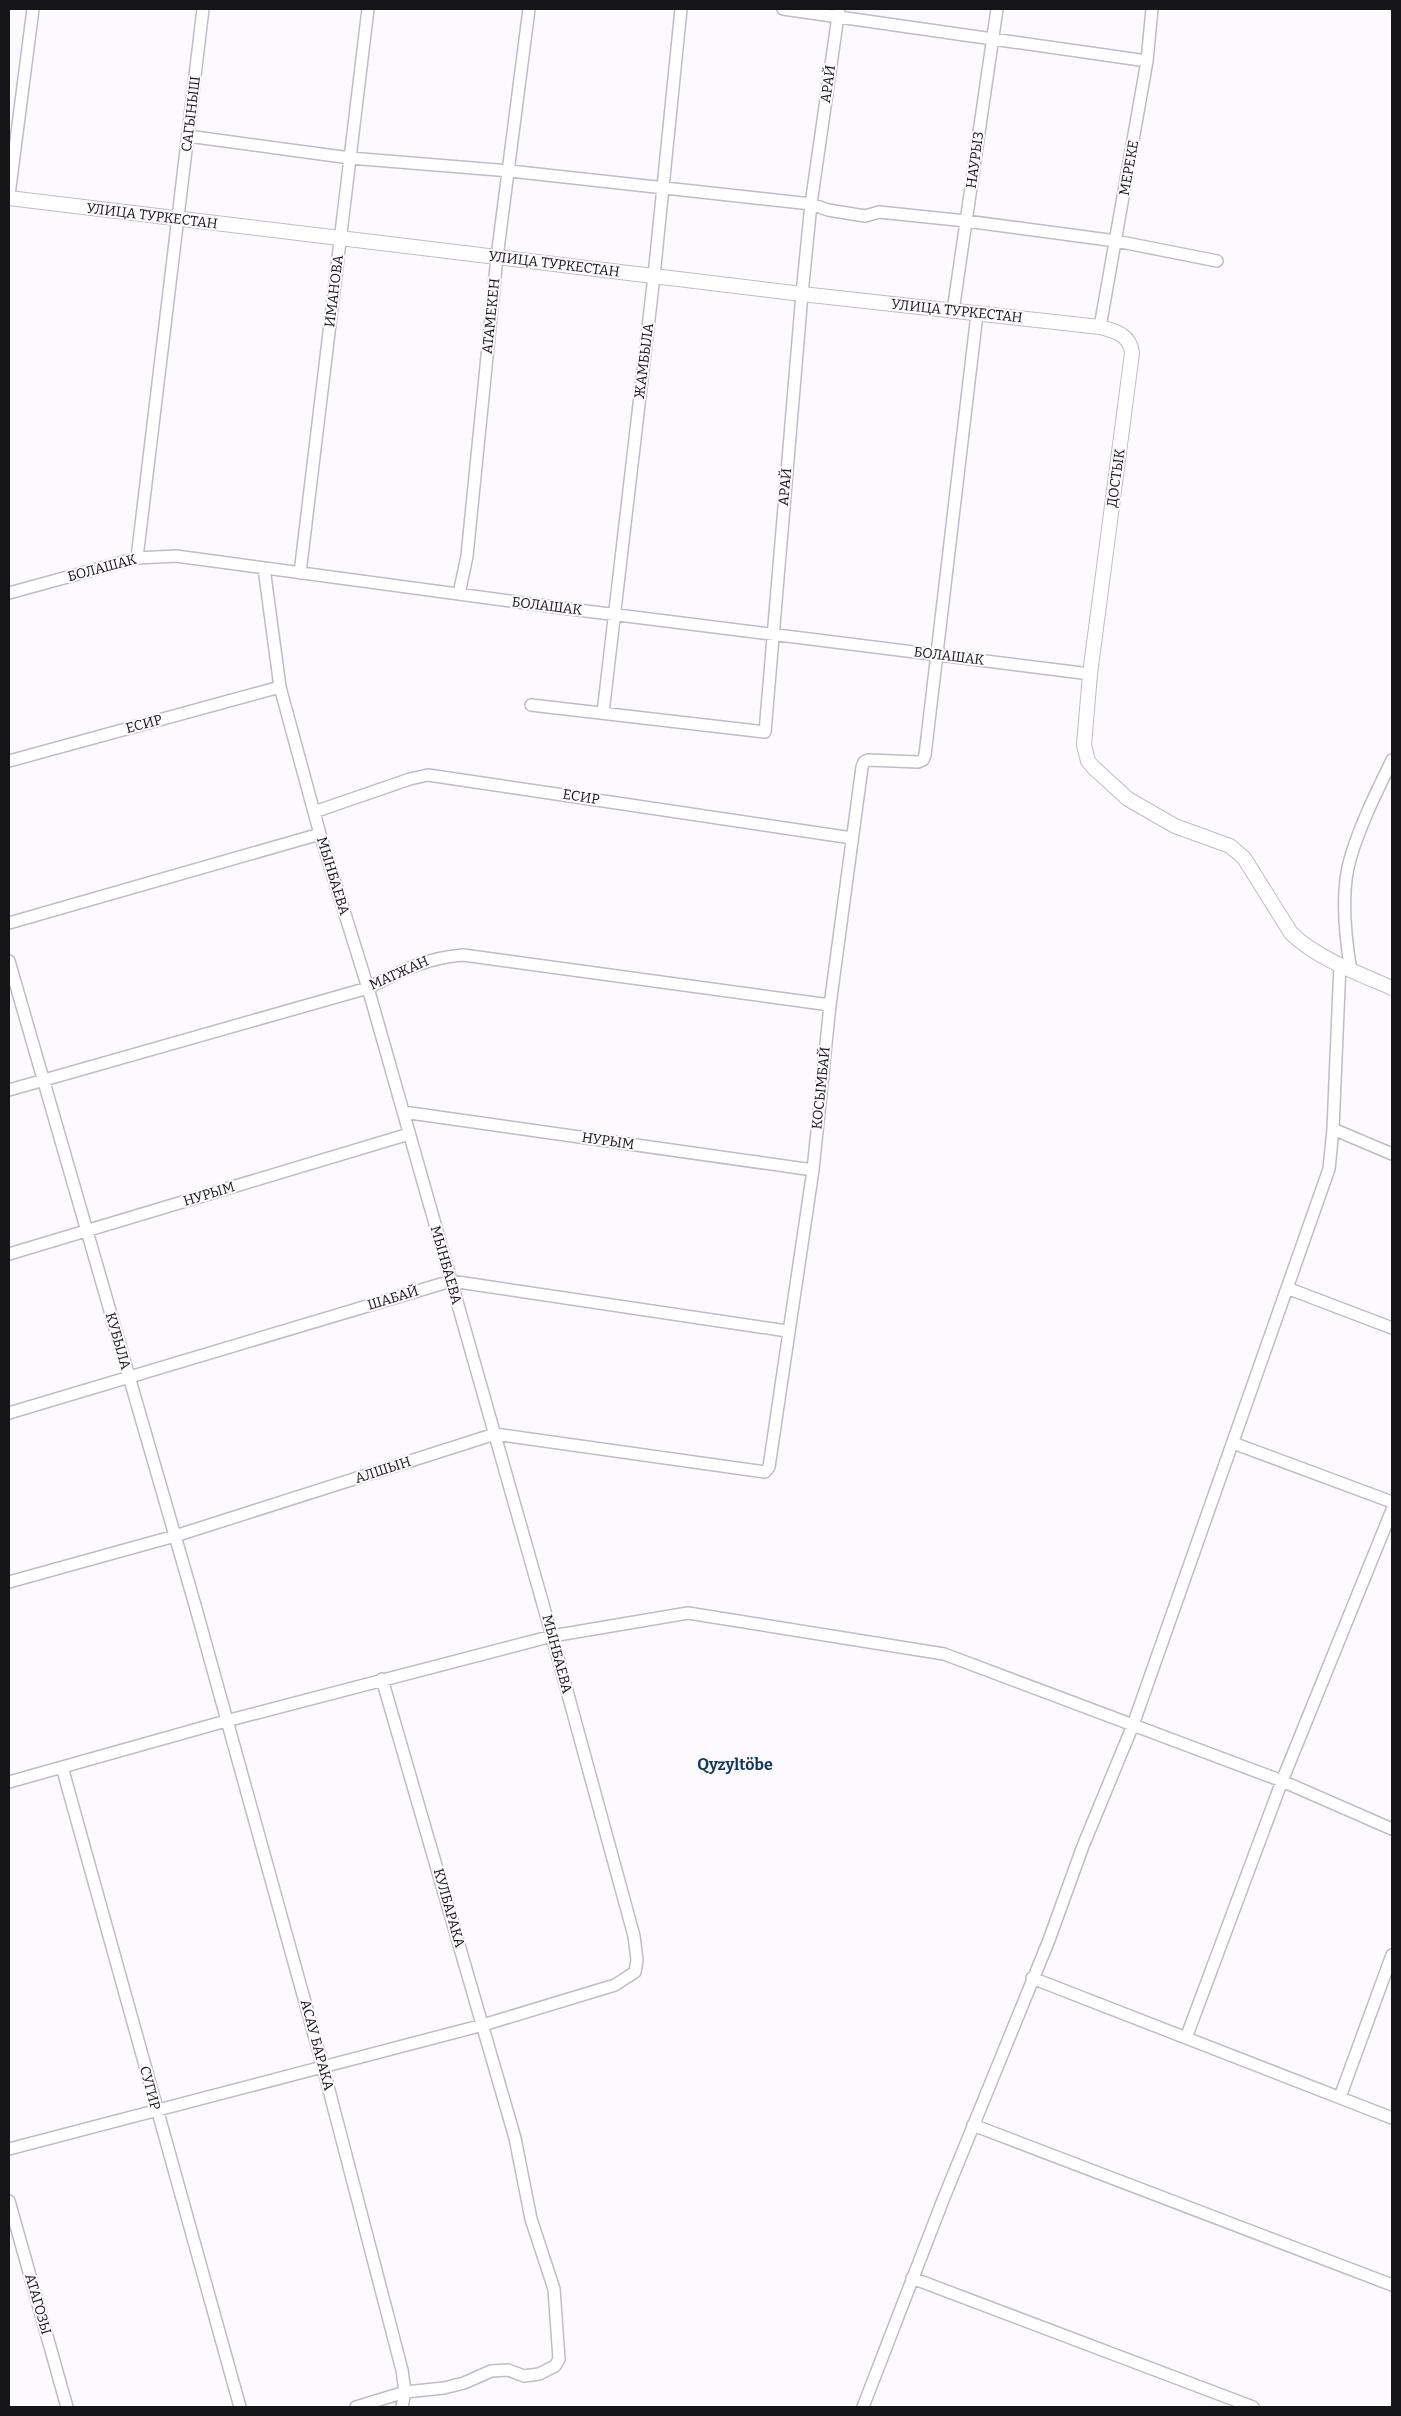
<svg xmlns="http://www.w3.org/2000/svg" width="1401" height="2416" font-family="Bitter,serif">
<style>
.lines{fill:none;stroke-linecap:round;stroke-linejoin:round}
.minor-casing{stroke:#c0bcc3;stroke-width:14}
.tertiary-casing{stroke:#c0bcc3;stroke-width:16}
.minor{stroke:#fff;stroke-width:11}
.tertiary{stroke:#fff;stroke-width:14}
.labels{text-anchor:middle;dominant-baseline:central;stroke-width:4;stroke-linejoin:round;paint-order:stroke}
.street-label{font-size:14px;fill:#151416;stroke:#fdfaff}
.quarter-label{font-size:16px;font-weight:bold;fill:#0f385e;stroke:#fdfaff}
</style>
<rect width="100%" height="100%" fill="#fdfaff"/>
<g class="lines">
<g class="minor-casing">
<path id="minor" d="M783,9L1147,61
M188,136L350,158L510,171L811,204L828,210L865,216L879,212L966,221L1116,241L1217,261
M9,195L33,9
M953,311L997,9
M1100,327L1147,61L1152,9
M137,558L203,9
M300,573L368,9
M9,593L137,558L176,556L562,608L1090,674
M459,594L467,556L497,257L529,9
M531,705L765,732L802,294L811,204L839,9
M603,713L654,276L681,9
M9,761L280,687
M314,812L410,779L428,775L852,838
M9,923L320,834
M9,961L195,1605L323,2067L402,2370L405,2392L402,2407
M1340,964L1333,1129L1392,1154
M1351,971C1345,936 1340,890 1351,856C1361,823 1377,791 1392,760
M9,1090L368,988C401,971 425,958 463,955L830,1005
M403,1112L813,1170
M9,1254L409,1134
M1287,1288L1392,1328
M9,1413L451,1281L787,1331
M1233,1443L1392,1502
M9,1582L175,1536L495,1434L765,1472L769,1467L813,1170L830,1005L862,767L864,762L868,760L918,762L923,760L925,755L977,314
M62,1767L240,2407
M9,1782L226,1721L552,1636L688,1613L944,1654L1282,1781L1392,1829
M1032,1978L1392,2118
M1186,2038L1282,1781L1392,1510
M1340,2097L1392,1955
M973,2125L1392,2285
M9,2149L483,2025L615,1985L635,1972L637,1960L634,1936L552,1636L368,988L320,834L280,687L264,568
M9,2201L67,2407
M912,2278L1253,2407
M356,2407L405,2392L444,2388L464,2383L491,2371L508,2370L524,2376L539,2374L555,2366L559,2359L554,2289L531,2219L515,2138L382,1679
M863,2407L943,2200L1049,1940L1083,1846L1133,1725L1329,1169L1333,1129"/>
</g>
<g class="tertiary-casing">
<path id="tertiary" d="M9,198L802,294L1100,327C1116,331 1130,335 1132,353L1090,674L1084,745L1088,761L1093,767L1128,799L1175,826L1230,846L1244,858L1291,933C1316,958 1360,974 1392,988"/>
</g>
<use href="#minor" class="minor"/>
<use href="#tertiary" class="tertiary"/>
</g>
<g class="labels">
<g class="street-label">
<text transform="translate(828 84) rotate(-82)">АРАЙ</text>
<text transform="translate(191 114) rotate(-83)">САГЫНЫШ</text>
<text transform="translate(975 160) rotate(-82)">НАУРЫЗ</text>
<text transform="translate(1129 168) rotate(-80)">МЕРЕКЕ</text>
<text transform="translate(152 216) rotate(7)">УЛИЦА ТУРКЕСТАН</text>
<text transform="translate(554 264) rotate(7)">УЛИЦА ТУРКЕСТАН</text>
<text transform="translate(334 291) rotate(-83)">ИМАНОВА</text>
<text transform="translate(957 311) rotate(6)">УЛИЦА ТУРКЕСТАН</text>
<text transform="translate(491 316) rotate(-84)">АТАМЕКЕН</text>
<text transform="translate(644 361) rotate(-83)">ЖАМБЫЛА</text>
<text transform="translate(1116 478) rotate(-82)">ДОСТЫК</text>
<text transform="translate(785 487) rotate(-85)">АРАЙ</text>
<text transform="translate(102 568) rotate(-15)">БОЛАШАК</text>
<text transform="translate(547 606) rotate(7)">БОЛАШАК</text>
<text transform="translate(949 656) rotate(7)">БОЛАШАК</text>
<text transform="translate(144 724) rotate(-15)">ЕСИР</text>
<text transform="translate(581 797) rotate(9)">ЕСИР</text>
<text transform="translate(333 876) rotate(73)">МЫНБАЕВА</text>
<text transform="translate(399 973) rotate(-24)">МАТЖАН</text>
<text transform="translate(821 1088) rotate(-84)">КОСЫМБАЙ</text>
<text transform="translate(608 1141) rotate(8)">НУРЫМ</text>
<text transform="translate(209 1194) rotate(-17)">НУРЫМ</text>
<text transform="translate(446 1265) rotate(74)">МЫНБАЕВА</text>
<text transform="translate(393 1298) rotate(-17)">ШАБАЙ</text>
<text transform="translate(118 1341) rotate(74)">КУБЫЛА</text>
<text transform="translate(383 1470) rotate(-18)">АЛШЫН</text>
<text transform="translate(557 1654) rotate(75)">МЫНБАЕВА</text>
<text transform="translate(449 1908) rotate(74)">КУЛБАРАКА</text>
<text transform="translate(317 2045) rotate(75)">АСАУ БАРАКА</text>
<text transform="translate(150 2088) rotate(75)">СУГИР</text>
<text transform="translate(38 2304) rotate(74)">АТАГОЗЫ</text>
</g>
<g class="quarter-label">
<text x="735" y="1764">Qyzyltöbe</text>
</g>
</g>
<rect width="1401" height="2416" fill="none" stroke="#151416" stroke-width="20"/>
</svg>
